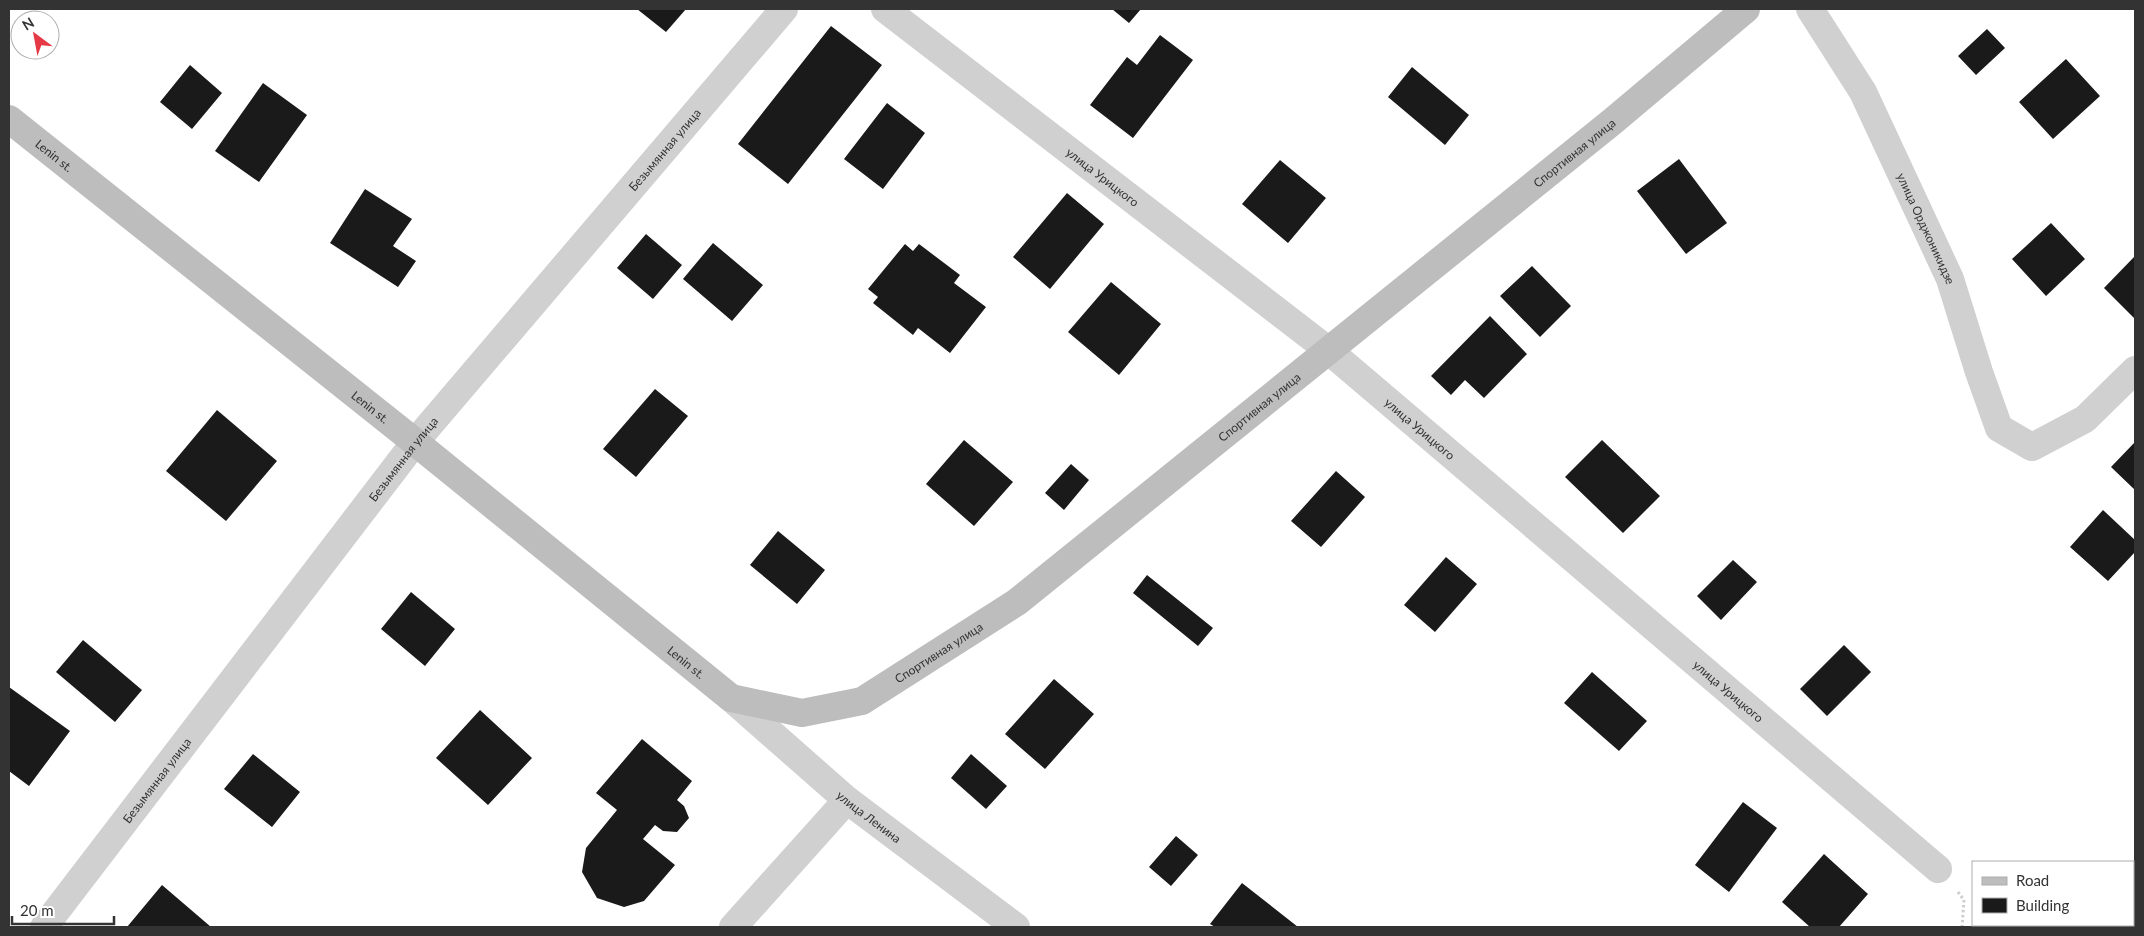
<svg xmlns="http://www.w3.org/2000/svg" width="2144" height="936" font-family="Lato,sans-serif">
<style>
.building{fill:#1a1a1a}
.lines{fill:none;stroke-linecap:round;stroke-linejoin:round}
.path{stroke:#cdcdcd;stroke-width:3;stroke-dasharray:2.5 2.5;stroke-linecap:butt}
.street{stroke:#d0d0d0;stroke-width:28}
.secondary{stroke:#bdbdbd;stroke-width:28}
.labels{text-anchor:middle;dominant-baseline:central;stroke-width:5;stroke-linejoin:round;paint-order:stroke}
.street-label{font-size:12px;fill:#333;stroke:#fff}
</style>
<rect width="100%" height="100%" fill="#fff"/>
<path class="building" d="M637,9H686L666,32Z
M1112,9H1141L1129,23Z
M831,26L882,65L788,184L738,144Z
M1987,29L2005,48L1976,75L1958,56Z
M1160,35L1193,60L1133,138L1090,105L1127,57L1137,65Z
M2066,59L2100,96L2053,139L2019,102Z
M190,65L222,93L192,129L160,102Z
M1412,67L1469,115L1445,145L1388,97Z
M263,83L307,115L259,182L215,151Z
M887,103L925,133L883,189L844,159Z
M1679,159L1727,223L1686,254L1637,191Z
M1280,160L1326,198L1288,243L1242,204Z
M365,189L412,219L393,246L416,261L398,287L330,243Z
M1067,193L1104,224L1050,289L1013,257Z
M2051,223L2085,259L2046,296L2012,259Z
M646,234L682,265L653,299L617,268Z
M713,243L763,285L732,321L683,279Z
M905,244L913,251L919,244L960,275L954,283L986,307L950,353L918,328L913,335L873,303L878,297L868,289Z
M2135,256V319L2104,288Z
M1532,266L1571,306L1540,337L1500,296Z
M1111,282L1161,324L1119,375L1068,332Z
M1490,316L1527,354L1484,398L1465,380L1451,395L1431,376Z
M655,389L688,416L636,477L603,449Z
M217,410L277,461L226,521L166,471Z
M964,440L1013,482L974,526L926,484Z
M1602,440L1660,496L1623,533L1565,477Z
M2135,442V490L2111,467Z
M1071,464L1089,480L1064,510L1045,493Z
M1336,471L1365,497L1321,547L1291,521Z
M2103,510L2135,540V552L2108,581L2070,547Z
M778,531L825,570L797,604L750,565Z
M1446,557L1477,584L1435,632L1404,605Z
M1733,560L1757,582L1721,620L1697,596Z
M1147,575L1213,628L1198,646L1133,593Z
M411,592L455,629L425,666L381,629Z
M83,640L142,690L115,722L56,672Z
M1844,645L1871,672L1827,716L1800,689Z
M1592,672L1647,721L1619,751L1564,703Z
M1054,679L1094,714L1045,769L1005,734Z
M9,687L70,731L29,786L9,771Z
M480,710L532,758L488,805L436,758Z
M642,739L692,781L677,800L684,806L689,818L677,832L663,831L655,825L643,839L675,865L644,901L624,907L597,898L582,872L586,848L617,810L596,793Z
M253,754L300,792L272,827L224,789Z
M971,754L1007,786L986,809L951,778Z
M1743,802L1777,828L1729,892L1695,865Z
M1176,836L1198,855L1171,886L1149,867Z
M1824,854L1868,894L1839,927H1810L1782,902Z
M1242,883L1298,927H1215L1210,924Z
M162,885L211,927H127Z"/>
<g class="lines">
<path class="path" d="M1958,892L1964,900L1962,927"/>
<g class="street">
<path id="s1" d="M885,9L1328,350L1938,869"/>
<path id="s2" d="M1810,9L1863,92L1950,279L1979,372L1999,428L2032,447L2085,419L2135,370"/>
<path id="s3" d="M731,698L847,800L1016,927"/>
<path id="s4" d="M44,927L415,442L784,9"/>
<path d="M733,927L847,800"/>
</g>
<path class="secondary" id="s5" d="M9,119L415,442L731,698L802,713L862,701L1017,602L1613,121L1746,9"/>
</g>
<g class="labels">
<g class="street-label">
<text stroke="none"><textPath href="#s4" startOffset="995">Безымянная улица</textPath></text>
<text stroke="none"><textPath href="#s5" startOffset="1959">Спортивная улица</textPath></text>
<text stroke="none"><textPath href="#s5" startOffset="58">Lenin st.</textPath></text>
<text stroke="none"><textPath href="#s1" startOffset="275">улица Урицкого</textPath></text>
<text stroke="none"><textPath href="#s2" startOffset="249">улица Орджоникидзе</textPath></text>
<text stroke="none"><textPath href="#s5" startOffset="1554">Спортивная улица</textPath></text>
<text stroke="none"><textPath href="#s5" startOffset="462">Lenin st.</textPath></text>
<text stroke="none"><textPath href="#s1" startOffset="680">улица Урицкого</textPath></text>
<text stroke="none"><textPath href="#s4" startOffset="590">Безымянная улица</textPath></text>
<text stroke="none"><textPath href="#s5" startOffset="1150">Спортивная улица</textPath></text>
<text stroke="none"><textPath href="#s5" startOffset="868">Lenin st.</textPath></text>
<text stroke="none"><textPath href="#s1" startOffset="1085">улица Урицкого</textPath></text>
<text stroke="none"><textPath href="#s4" startOffset="185">Безымянная улица</textPath></text>
<text stroke="none"><textPath href="#s3" startOffset="182">улица Ленина</textPath></text>
</g>
</g>
<rect width="2144" height="936" fill="none" stroke="#333333" stroke-width="20"/>
<rect x="1972" y="861" width="162" height="65" fill="#ffffff" stroke="#adadad"/>
<rect x="1982" y="877" width="25" height="8" fill="#bdbdbd" stroke="#adadad"/>
<text x="2016" y="886" font-size="15" fill="#333333">Road</text>
<rect x="1982" y="898" width="25" height="15" fill="#1a1a1a" stroke="#adadad"/>
<text x="2016" y="911" font-size="15" fill="#333333">Building</text>
<g transform="translate(35 35) rotate(328)"><circle r="24" fill="#ffffff" stroke="#adadad"/>
<path d="M0-4L9 19L0 12L-9 19Z" fill="#e63946"/>
<text y="-8" font-size="14" font-weight="bold" text-anchor="middle" fill="#333333">N</text>
</g>
<path d="M12 916v8h102v-8" fill="none" stroke="#333333" stroke-width="2.5"/>
<text x="20" y="916" font-size="15" fill="#333333" stroke="#ffffff" stroke-width="4" paint-order="stroke">20 m</text>
</svg>
